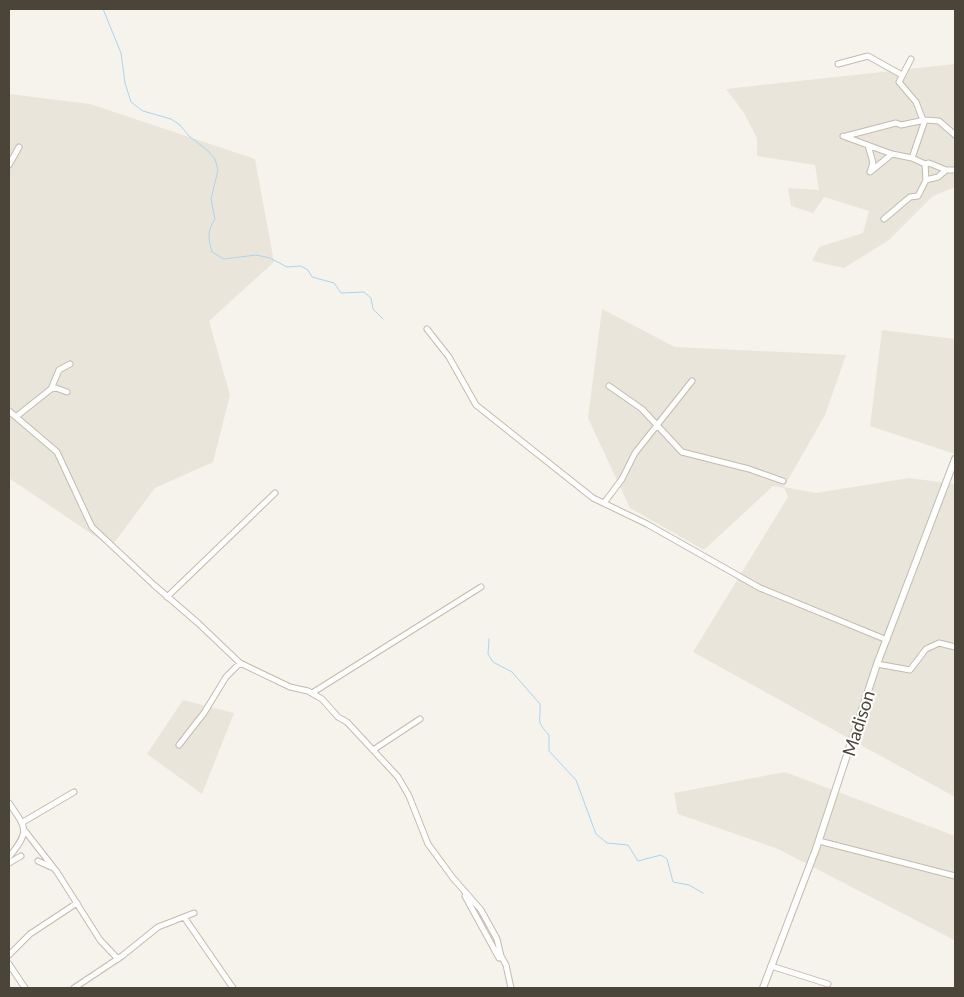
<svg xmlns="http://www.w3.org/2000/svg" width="964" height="997" font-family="Lato,sans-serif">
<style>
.residential{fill:#eae5da}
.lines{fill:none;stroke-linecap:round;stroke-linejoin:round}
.stream{stroke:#a9d4f2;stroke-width:1}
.minor-casing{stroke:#c2bbae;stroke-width:7}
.tertiary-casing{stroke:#c2bbae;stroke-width:8}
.minor{stroke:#fff;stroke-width:5}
.tertiary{stroke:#fff;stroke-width:6}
.labels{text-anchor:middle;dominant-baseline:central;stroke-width:4;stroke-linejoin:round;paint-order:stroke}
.street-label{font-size:18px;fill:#4b4439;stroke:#fff}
</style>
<rect width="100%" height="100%" fill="#f6f3ec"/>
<path class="residential" d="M955,64V187L933,196L889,240L844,268L812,261L819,247L863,233L869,211L824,197L813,213L791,206L788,188L819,190L815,165L757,156V138L744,113L726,89Z
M9,94L90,104L255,159L274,262L209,321L230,395L213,462L155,488L111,547L9,478Z
M602,309L675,347L846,355L825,415L784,487L816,493L909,478L955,484V797L693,652L788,497L784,488L773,486L704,550L630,508L588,418Z
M882,330L955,339V454L870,426Z
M183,700L234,713L202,794L147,754Z
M785,772L955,836L954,940L778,849L678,814L674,793Z"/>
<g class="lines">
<path class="stream" d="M103,9L121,53L125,83L131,102L143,111L171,119L180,125L189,136L207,150L215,159L218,170L211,199L215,219C207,231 208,238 212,252L224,259L256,255L270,258L287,267L301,266L308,270L312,277L334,283L341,293L364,292L371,298L373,309L383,319
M489,639L488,654L493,662L512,672L540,704C541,722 535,720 549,735V751L576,780L596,834L607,843L628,845L638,861L661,855L667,859L673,882L689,885L703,893"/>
<g class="minor-casing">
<path id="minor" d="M911,59L899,82L916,102L923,120
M838,64L868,56L902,75
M843,136L892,154L912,158L925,120L939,121L955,135
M846,136L896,123L901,125L925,120
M868,145L873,163L870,172L892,154
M925,164L929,163L946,170
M9,165L19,147
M926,180L938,177L946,170H955
M884,219L910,197L918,196L926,180L925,164L912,158
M427,329L449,357L476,405L593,498L647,524L760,588L887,640
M609,386L642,409L682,452L749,469L783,481
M51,389L56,388L67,392
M9,411L57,452L92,527L154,585L198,623L240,663L290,687L308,691L322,699L338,717L347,722L398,777L409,796L428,844L453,878L481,910L497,939L501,956L506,965L511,988
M17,416L51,389L59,370L70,364
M604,503L622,479L635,453L692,381
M167,597L275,493
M877,664L910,670L926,649L939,643L955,647
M312,693L481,587
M179,745L204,713L226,677L240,663
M373,750L420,719
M9,803C27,829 30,831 9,857
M23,822L74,792
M25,831L57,872L100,940L118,959
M819,841L955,876
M38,861L51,867
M9,863L21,856
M465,896L499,958
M184,917L233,988
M9,955L30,934L77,903
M9,964L25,988
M771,966L828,984
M74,988L122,956L158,927L194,913"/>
</g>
<g class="tertiary-casing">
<path id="tertiary" d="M763,988L816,849L877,664L955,459"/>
</g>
<use href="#minor" class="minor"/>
<use href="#tertiary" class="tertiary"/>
</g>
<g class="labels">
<g class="street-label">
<text transform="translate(858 723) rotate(-72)">Madison</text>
</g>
</g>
<rect width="964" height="997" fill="none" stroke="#4b4439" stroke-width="20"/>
</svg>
